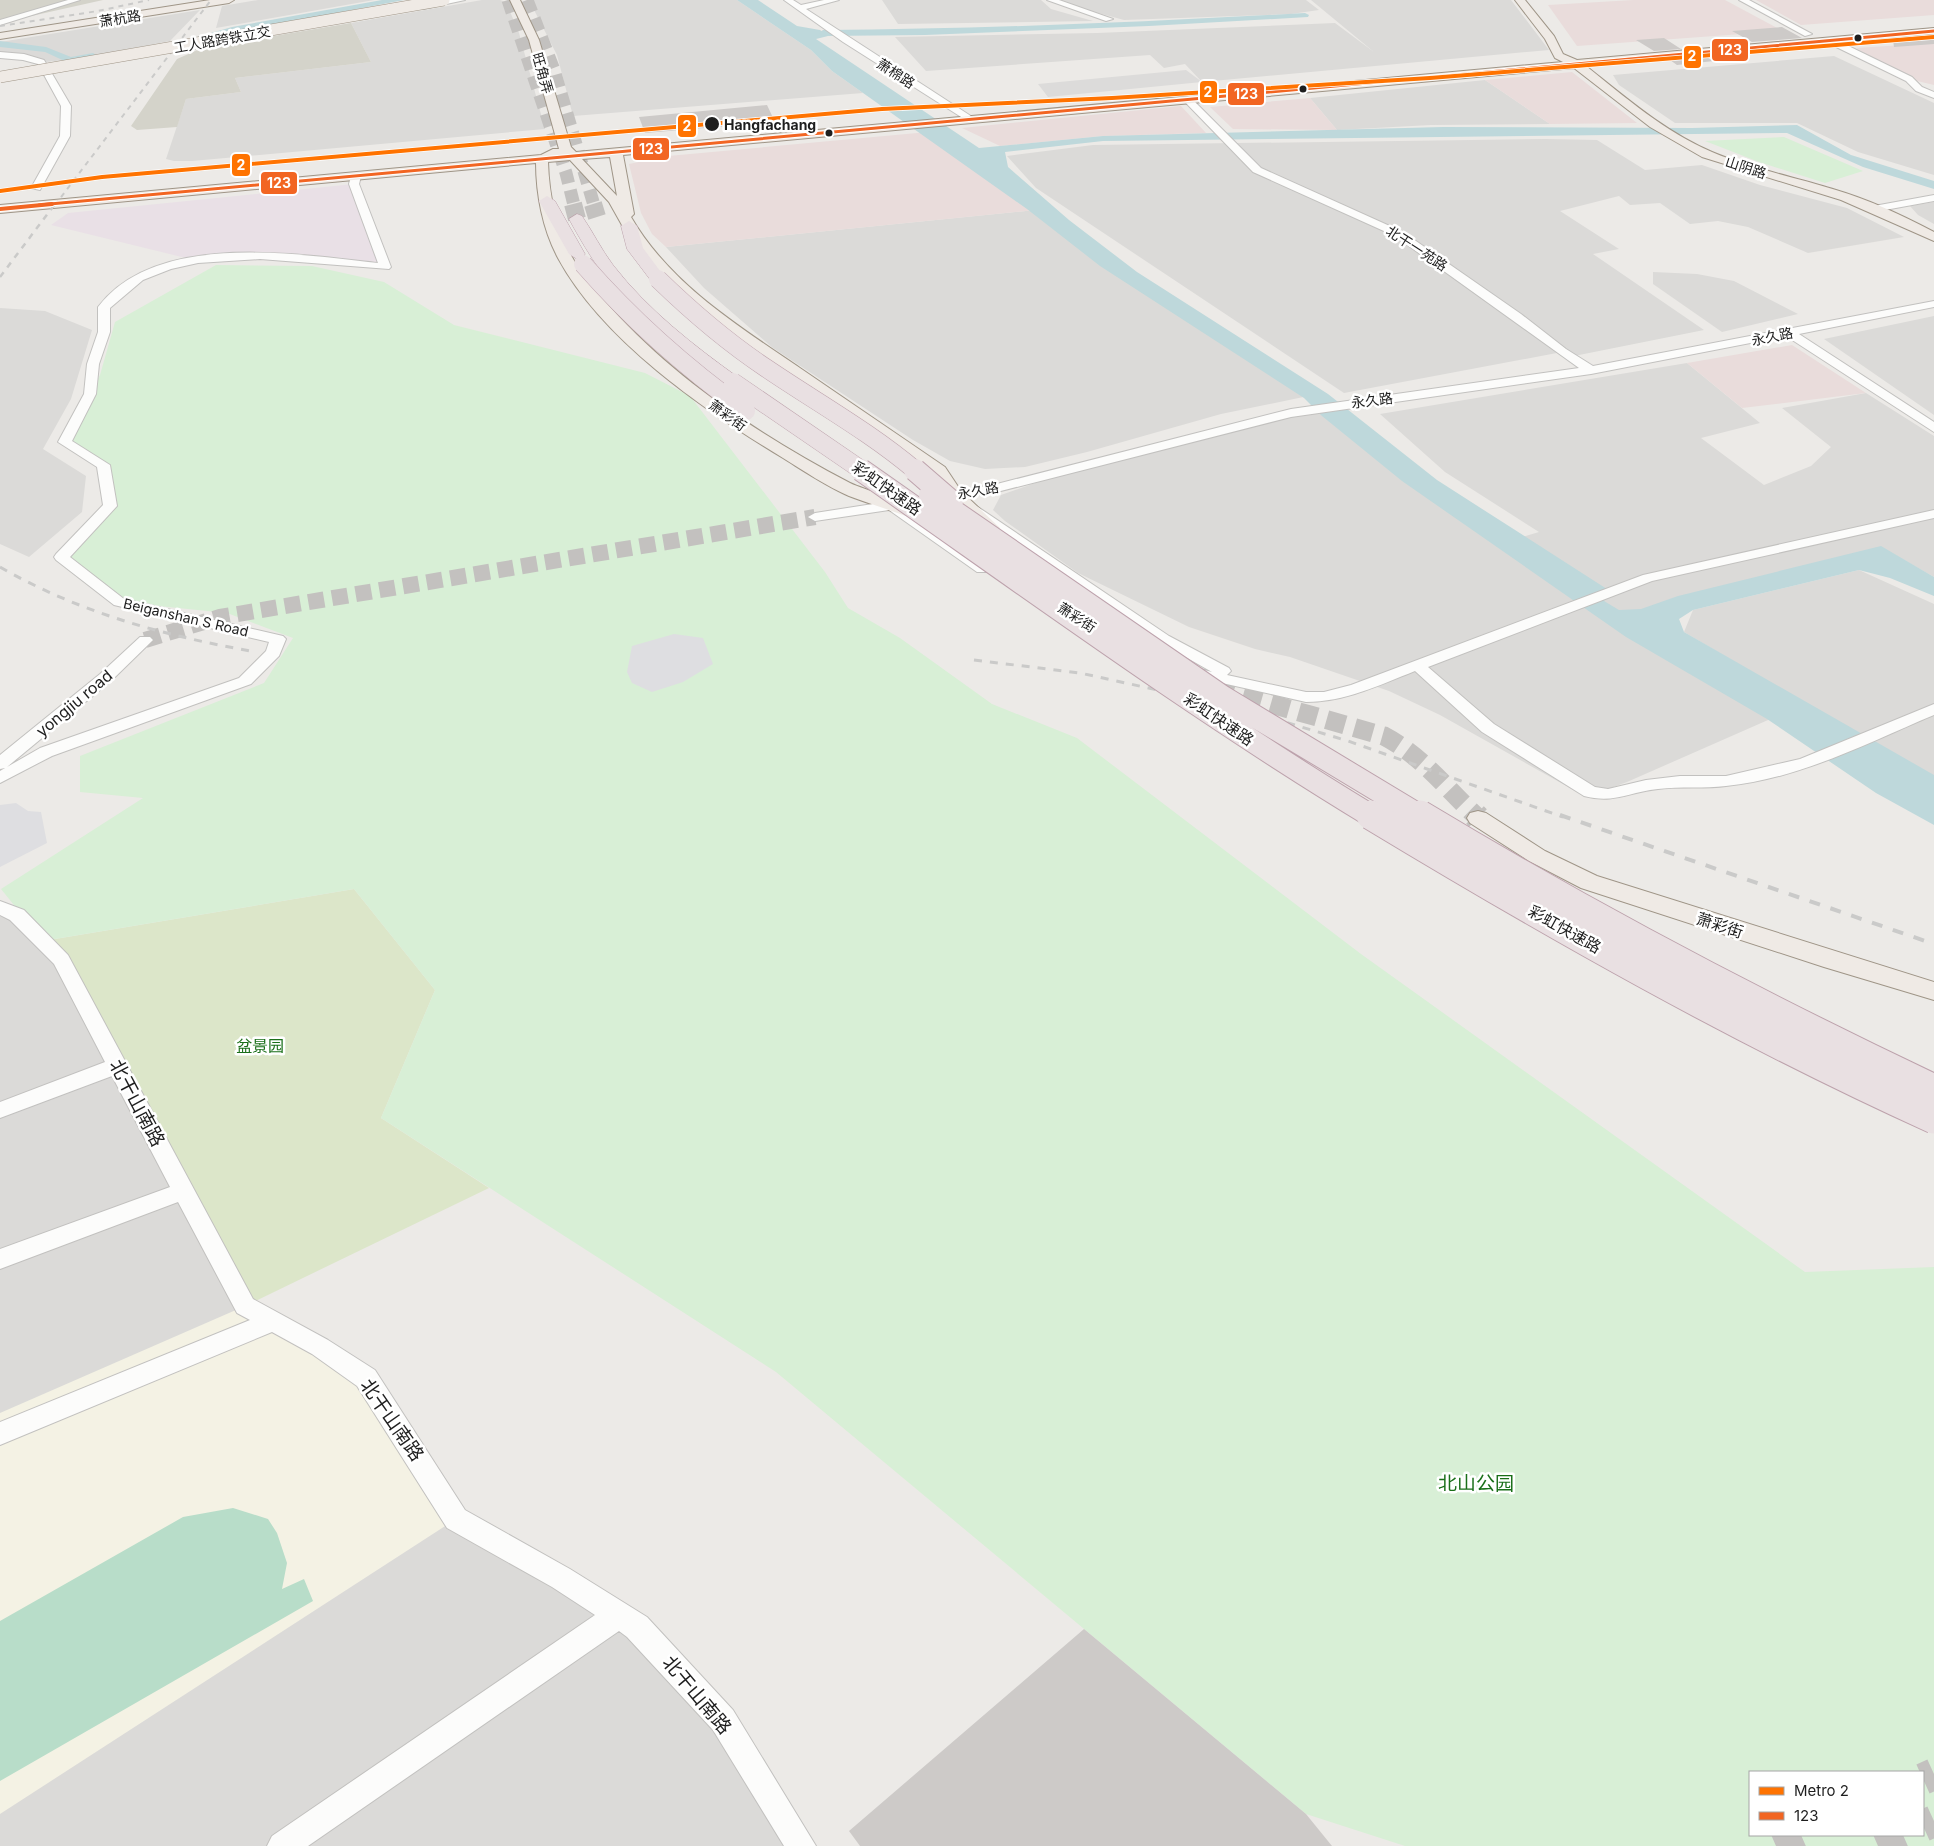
<svg xmlns="http://www.w3.org/2000/svg" width="1934" height="1846" font-family="Inter,'Noto Sans SC',sans-serif">
<style>
.residential{fill:#dbdad8}
.commercial{fill:#e9dcdb}
.industrial{fill:#e9e0e6}
.education{fill:#f4f2e4}
.construction{fill:#d4d3ca}
.grass{fill:#dce6c9}
.park{fill:#d8efd6;fill-rule:evenodd}
.pitch{fill:#b8ddc9}
.parking{fill:#dcdbda}
.plaza{fill:#dedee1}
.water{fill:#bed8db}
.lines{fill:none;stroke-linecap:round;stroke-linejoin:round}
.canal{fill:#bed8db;fill-rule:evenodd}
.building{fill:#cdcac8}
.minor-tunnel{stroke:#c3c1bf;stroke-width:16;stroke-dasharray:16 8;stroke-linecap:butt}
.major-tunnel-far2{stroke:#c3c1bf;stroke-width:19;stroke-dasharray:19 10;stroke-linecap:butt}
.major-tunnel-far1{stroke:#c3c1bf;stroke-width:25;stroke-dasharray:25 12;stroke-linecap:butt}
.major-tunnel{stroke:#c3c1bf;stroke-width:32;stroke-dasharray:32 16;stroke-linecap:butt}
.highway-tunnel-far1{stroke:#c3c1bf;stroke-width:13;stroke-dasharray:13 7;stroke-linecap:butt}
.highway-tunnel{stroke:#c3c1bf;stroke-width:18;stroke-dasharray:18 9;stroke-linecap:butt}
.minor-casing{stroke:#c2c1bf;stroke-width:2}
.major-casing{stroke:#9f9587;stroke-width:2}
.highway-casing{stroke:#bda2ac;stroke-width:1}
.minor{fill:#fcfcfb;fill-rule:evenodd}
.major{fill:#efeae5;fill-rule:evenodd}
.highway{fill:#e9e0e2;fill-rule:evenodd}
.rail-far3{stroke:#cacac9;stroke-width:2;stroke-dasharray:5 5;stroke-linecap:butt}
.rail-far2{stroke:#cacac9;stroke-width:2.5;stroke-dasharray:6 6;stroke-linecap:butt}
.rail-far1{stroke:#cacac9;stroke-width:3;stroke-dasharray:8 8;stroke-linecap:butt}
.rail{stroke:#cacac9;stroke-width:4;stroke-dasharray:11 11;stroke-linecap:butt}
.major-bridge-casing{stroke:#9f9587;stroke-width:12;stroke-linecap:butt}
.highway-bridge-far2-casing{stroke:#bda2ac;stroke-width:19;stroke-linecap:butt}
.highway-bridge-far1-casing{stroke:#bda2ac;stroke-width:24;stroke-linecap:butt}
.highway-bridge-casing{stroke:#bda2ac;stroke-width:31;stroke-linecap:butt}
.major-bridge{stroke:#efeae5;stroke-width:11}
.highway-bridge-far2{stroke:#e9e0e2;stroke-width:18}
.highway-bridge-far1{stroke:#e9e0e2;stroke-width:22}
.highway-bridge{stroke:#e9e0e2;stroke-width:29}
.bus-1-far1-casing{stroke:#fff;stroke-width:5}
.bus-1-casing{stroke:#fff;stroke-width:6}
.bus-1-far1{stroke:#f26522;stroke-width:3}
.bus-1{stroke:#f26522;stroke-width:4}
.metro-1-casing{stroke:#fff;stroke-width:5.5}
.metro-1{stroke:#ff7300;stroke-width:4}
.bus-dot{fill:#1e1e1e;stroke:#fff;stroke-width:2}
.labels{text-anchor:middle;dominant-baseline:central;stroke-width:5;stroke-linejoin:round;paint-order:stroke}
.far-street-label{font-size:14px;fill:#1e1e1e;stroke:#fff}
.far-stop-label{font-size:14px;font-weight:bold;fill:#1e1e1e;stroke:#fff;text-anchor:start}
.street-label{font-size:16px;fill:#1e1e1e;stroke:#fff}
.park-label{font-size:16px;fill:#1a6f19;stroke:#fff}
.near-street-label{font-size:19px;fill:#1e1e1e;stroke:#fff}
.near-park-label{font-size:19px;fill:#1a6f19;stroke:#fff}
.line-badge{stroke:#fff;stroke-width:2}
.badge-label{font-size:14px;text-anchor:middle;font-weight:bold;fill:#fff}
</style>
<rect width="100%" height="100%" fill="#eceae7"/>
<path class="residential" d="M258,0H374L216,28L222,6Z
M482,0H500L506,2L519,33L545,129L192,161H174L166,159L186,99L241,92L235,78L371,62L351,23Z
M529,0H737L811,50L832,71L863,93L573,116L557,55Z
M882,0H1041L1051,9L1093,21L898,24Z
M1051,0H1306L1319,10L1291,14L1124,20Z
M1311,0H1511L1549,50L1202,82L1185,64L1164,68L1150,55L926,71L895,37L1097,33L1335,23L1374,52Z
M200,10L170,41L82,58L46,62L27,55L0,53V42Z
M1834,56L1934,103V175L1858,152L1797,123H1675L1619,85L1613,75Z
M1485,80L1550,124L1431,125L1337,130L1310,98Z
M1545,139L1597,140L1645,170L1702,165L1760,185L1847,208L1904,237L1808,253L1748,227L1718,221L1690,224L1660,203L1630,205L1619,196L1560,211L1619,249L1593,254L1704,330L1569,357L1562,352L1344,393L1036,188L1007,156L1093,145Z
M1934,202V224L1918,215L1910,206Z
M1036,210L1313,395L1221,414L1087,452L1025,467L985,469L950,461L913,440L773,348L704,288L666,247Z
M1653,272L1697,274L1734,281L1798,314L1722,332L1653,284Z
M0,308L45,311L92,330L71,399L43,449L86,476L82,512L29,557L0,544Z
M1934,316V415L1824,339Z
M1687,363L1760,423L1701,438L1764,485L1811,466L1831,447L1782,408L1866,393L1934,436V577L1881,547L1651,617L1784,713L1627,782L1586,797L1440,715L1389,691L1290,657L1255,649L1189,627L1078,573L1005,521L993,510L1001,495L1041,481L1288,417L1325,412L1505,542L1539,532L1445,472L1380,414Z
M1859,570L1934,604V779L1684,632L1693,610Z
M0,907L61,960L245,1306L456,1519L637,1627L801,1846H0Z"/>
<path class="commercial" d="M1633,0H1725L1783,31L1577,46L1548,5Z
M1756,0H1934V15L1801,25Z
M1934,43V85L1909,79L1856,48Z
M1572,72L1637,123L1550,124L1485,80Z
M1310,98L1337,130L1233,129L1210,107Z
M1181,106L1206,133L1103,136L1000,146L962,128Z
M928,132L1036,210L666,247L652,234L641,213L629,164L668,156Z
M1792,345L1866,393L1742,408L1687,363Z"/>
<path class="industrial" d="M354,184L385,267L246,257L194,260L51,225L68,213Z"/>
<path class="education" d="M245,1306L366,1378L456,1519L0,1814V1413Z"/>
<path class="construction" d="M0,0H103L0,23Z
M351,23L371,62L235,78L241,92L186,99L177,127L137,130L131,126L177,59L202,48Z"/>
<path class="grass" d="M354,889L435,990L381,1118L489,1188L245,1306L43,941Z"/>
<path class="park" d="M1784,137L1863,171L1825,183L1759,162L1705,141Z
M216,265L312,266L384,282L454,325L645,373L690,396L825,572L848,608L900,638L992,704L1077,738L1361,954L1805,1272L1934,1267V1846H1405L1306,1814L776,1372L381,1118L435,990L354,889L43,941L1,889L143,798L80,792V756L264,683L293,638L227,613L119,602L61,557L110,506L103,465L65,442L100,375L115,322ZM1750,1772H1923V1835H1750Z"/>
<path class="pitch" d="M233,1508L268,1519L277,1533L287,1563L282,1589L304,1579L313,1601L0,1781V1621L183,1517Z"/>
<path class="parking" d="M1186,70L1202,82L1048,97L1038,84Z"/>
<path class="plaza" d="M674,634L703,638L713,664L683,682L652,692L632,683L627,672L632,646Z
M16,803L28,811L41,812L47,843L0,867V805Z"/>
<path class="water" d="M382,0H404L201,39L197,37L232,27Z
M737,0H758L797,26L820,30L828,36L816,39L979,148L1103,136L1443,127L1692,128L1797,125L1851,155L1934,181V189L1863,167L1787,133L1103,141L1005,152L1008,167L1069,220L1137,272L1328,394L1437,480L1610,591L1604,601L1619,610L1641,609L1678,596L1881,546L1934,577V596L1890,578L1859,570L1693,610L1679,619L1684,632L1934,775V825L1876,793L1767,719L1626,637L1402,481L1322,416L1304,398L1100,266L1027,209L832,71L811,50Z"/>
<g class="lines">
<path class="canal" d="M1305,13L1309,15L1308,17L1149,26L925,35L823,36L819,33L823,30C984,29 1144,22 1305,13Z
M0,41L46,47L71,57L93,53L97,56L69,63L45,52L0,47Z"/>
</g>
<path class="building" d="M1782,27L1802,38L1752,42L1732,31Z
M1934,36V44L1894,47L1893,40Z
M1664,38L1681,49L1654,51L1636,40Z
M1706,57L1714,61L1677,65L1670,60Z
M767,105L775,122L645,133L639,117Z
M1084,1629L1306,1814L1332,1846H860L849,1831Z"/>
<g class="lines">
<path class="minor-tunnel" d="M145,640L220,617L815,517"/>
<path class="major-tunnel-far2" d="M1215,688L1384,736C1422,756 1446,788 1477,817"/>
<path class="major-tunnel-far1" d="M1475,815L1478,818"/>
<path class="major-tunnel" d="M1923,1779L1934,1774
M1923,1826L1934,1821
M1776,1846L1801,1835
M1878,1846L1903,1835"/>
<path class="highway-tunnel-far1" d="M508,0L566,173L574,205
M527,0L554,70L594,205"/>
<path class="highway-tunnel" d="M573,204L577,219
M593,204L597,217"/>
<g class="minor-casing">
<path id="minor" d="M68,0H80L0,25V20Z
M448,0H465L423,9L419,7Z
M784,0H793L801,5L824,0H839L806,9L977,120L969,122L843,42Z
M1047,0H1059L1113,19L1106,21Z
M1739,0H1749L1812,34L1805,36Z
M1828,39H1834L1912,77L1922,87L1934,92V98L1916,91L1906,81L1828,43Z
M0,52L24,54L44,60L71,106L70,136L40,190L31,188L60,136L61,106L38,64L23,60L0,58Z
M1185,98H1191L1261,168L1403,232L1521,314L1566,349L1593,366L1934,301V307L1799,334L1934,422V432L1786,336L1591,374L1291,417L993,493L940,501L935,500L933,497L935,494L993,485L1291,409L1579,368L1395,236L1253,172L1185,102Z
M356,173L361,176L359,184L391,267L389,269L260,259L198,263L171,269L143,280L110,308V332L99,364L96,394L72,441L110,465L117,506L70,557L124,599L283,636L286,639L279,656L251,684L52,756L0,783V771L5,768L0,769V755L100,674L140,637H150L153,640L112,680L7,767L40,748L239,678L266,651L269,642L114,605L56,560L54,557L56,554L103,505L97,467L58,442L84,394L87,364L98,332V307C156,231 295,254 378,263L349,184L351,176Z
M1934,195V201L1874,212L1869,209L1874,206Z
M905,499L912,503L904,507L987,566L989,569L987,572H977L889,510L815,521L808,517L815,513Z
M972,503L1169,636L1229,668L1231,671L1227,675L1306,692H1324L1351,685L1643,575L1934,510V518L1652,581L1428,667L1494,724L1595,787L1608,789L1646,780L1680,776H1726L1800,759L1934,704V715C1867,743 1799,779 1726,786C1704,789 1681,786 1658,789C1629,792 1614,804 1584,796L1482,732L1415,671C1380,685 1344,702 1306,702L1182,674L1180,671L1188,666L1212,672L1159,642L967,510L965,507Z
M0,901L24,910L68,955L253,1299L328,1340L375,1370L465,1510L570,1569L647,1617L733,1710L816,1846H784L713,1730L627,1637L619,1631L308,1846H267L272,1836L595,1615L552,1587L447,1528L357,1386L312,1354L272,1332L0,1445V1422L250,1320L237,1313L178,1202L0,1269V1249L170,1187L112,1076L0,1118V1102L105,1062L54,964L10,920L0,915Z"/>
</g>
<g class="major-casing">
<path id="major" d="M210,0H234L229,3L0,39V33Z
M510,0H520L539,40L571,147L576,152L1563,62L1555,58L1545,39L1515,0H1525L1554,36L1563,54L1577,60L1934,28V34L1586,66C1625,97 1665,132 1712,152C1752,169 1795,177 1836,190C1870,200 1902,215 1934,232V241L1841,200L1702,157L1650,127L1574,68L623,155L634,214L631,217C669,283 738,326 800,368C848,401 897,434 945,467L961,491L1000,528L997,532H985L949,499L933,474L722,328L676,290L632,243L609,202L570,160L548,162C549,194 556,229 572,257C582,276 597,293 611,308C677,381 764,438 850,483C868,492 919,503 929,517L926,521L920,522L906,516C887,509 867,503 849,496C826,486 804,471 783,458C704,410 603,341 558,258C543,230 536,195 536,163L0,213V205L541,155L553,149H559L529,40ZM610,157L617,196L582,159Z
M1478,811L1486,813L1545,851L1597,876L1934,982V1000L1824,967L1581,888L1529,861L1470,823L1467,818L1470,813Z"/>
</g>
<g class="highway-casing">
<path id="highway" d="M547,196L555,201L585,254L583,257L577,259L569,254L539,201Z
M577,214L582,216C593,232 601,249 613,265C648,310 693,345 739,378L742,382L739,386C712,393 619,295 601,271C589,255 579,237 569,219Z
M629,221L637,226L643,248L666,279L664,282H652L627,249L621,226Z"/>
</g>
<use href="#minor" class="minor"/>
<use href="#major" class="major"/>
<use href="#highway" class="highway"/>
<path class="rail-far3" d="M0,26L98,11L149,0
M55,205L211,0"/>
<path class="rail-far2" d="M0,277L55,204"/>
<path class="rail-far1" d="M0,567C80,613 165,636 256,652
M974,660L1080,673L1235,707L1348,741L1563,817"/>
<path class="rail" d="M1560,815L1934,944"/>
<g class="major-bridge-casing">
<path id="major-bridge" d="M0,77L444,0"/>
</g>
<g class="highway-bridge-far2-casing">
<path id="highway-bridge-far2" d="M583,264C632,320 686,368 746,411
M658,279C692,312 727,342 766,368C816,402 870,432 916,471
M733,382L863,471"/>
</g>
<g class="highway-bridge-far1-casing">
<path id="highway-bridge-far1" d="M861,470C1030,588 1196,710 1373,817
M915,470L952,502
M930,495L1223,697L1422,817"/>
</g>
<g class="highway-bridge-casing">
<path id="highway-bridge" d="M1371,815C1553,925 1740,1031 1934,1119
M1420,815C1586,915 1759,1006 1934,1089"/>
</g>
<use href="#major-bridge" class="major-bridge"/>
<use href="#highway-bridge-far2" class="highway-bridge-far2"/>
<use href="#highway-bridge-far1" class="highway-bridge-far1"/>
<use href="#highway-bridge" class="highway-bridge"/>
<g class="bus-1-far1-casing">
<path id="bus-1-far1" d="M39,205L1934,31"/>
</g>
<g class="bus-1-casing">
<path id="bus-1" d="M0,209L52,204"/>
</g>
<use href="#bus-1-far1" class="bus-1-far1"/>
<use href="#bus-1" class="bus-1"/>
<g class="metro-1-casing">
<path id="metro-1" d="M0,191L102,177L882,109L1112,98L1430,78L1934,37"/>
</g>
<use href="#metro-1" class="metro-1"/>
</g>
<g class="bus-dot">
<circle cx="1858" cy="38" r="4.5"/>
<circle cx="1303" cy="89" r="4.5"/>
<circle cx="712" cy="124" r="8"/>
<circle cx="829" cy="133" r="4.5"/>
</g>
<g class="labels">
<g class="far-street-label">
<text transform="translate(120 18) rotate(-9)">萧杭路</text>
<text transform="translate(222 39) rotate(-10)">工人路跨铁立交</text>
<text transform="translate(543 73) rotate(74)">旺角弄</text>
<text transform="translate(896 73) rotate(33)">萧棉路</text>
<text transform="translate(1746 167) rotate(18)">山阴路</text>
<text transform="translate(1417 248) rotate(33)">北干一苑路</text>
<text transform="translate(1772 336) rotate(-11)">永久路</text>
<text transform="translate(1372 400) rotate(-7)">永久路</text>
<text transform="translate(728 415) rotate(36)">萧彩街</text>
<text transform="translate(978 490) rotate(-10)">永久路</text>
<text transform="translate(186 617) rotate(13)">Beiganshan S Road</text>
<text transform="translate(1077 617) rotate(33)">萧彩街</text>
</g>
<g class="far-stop-label">
<text x="724" y="124">Hangfachang</text>
</g>
<g class="street-label">
<text transform="translate(887 488) rotate(35)">彩虹快速路</text>
<text transform="translate(74 703) rotate(-40)">yongjiu road</text>
<text transform="translate(1219 719) rotate(34)">彩虹快速路</text>
<text transform="translate(1720 925) rotate(18)">萧彩街</text>
<text transform="translate(1565 929) rotate(29)">彩虹快速路</text>
</g>
<g class="park-label">
<text x="260" y="1046">盆景园</text>
</g>
<g class="near-street-label">
<text transform="translate(137 1103) rotate(62)">北干山南路</text>
<text transform="translate(392 1420) rotate(55)">北干山南路</text>
<text transform="translate(697 1695) rotate(50)">北干山南路</text>
</g>
<g class="near-park-label">
<text x="1476" y="1483">北山公园</text>
</g>
</g>
<g class="line-badge">
<rect x="1711" y="38" width="38" height="24" rx="5" fill="#f26522"/>
<rect x="1683" y="45" width="19" height="24" rx="5" fill="#ff7300"/>
<rect x="1199" y="80" width="19" height="24" rx="5" fill="#ff7300"/>
<rect x="1227" y="82" width="38" height="24" rx="5" fill="#f26522"/>
<rect x="677" y="114" width="20" height="24" rx="5" fill="#ff7300"/>
<rect x="632" y="137" width="38" height="24" rx="5" fill="#f26522"/>
<rect x="231" y="153" width="20" height="24" rx="5" fill="#ff7300"/>
<rect x="260" y="171" width="38" height="24" rx="5" fill="#f26522"/>
</g>
<g class="badge-label">
<text x="1730" y="55">123</text>
<text x="1692" y="61">2</text>
<text x="1208" y="97">2</text>
<text x="1246" y="99">123</text>
<text x="687" y="131">2</text>
<text x="651" y="154">123</text>
<text x="241" y="170">2</text>
<text x="279" y="188">123</text>
</g>
<rect x="1749" y="1771" width="175" height="65" fill="#ffffff" stroke="#a5a5a5"/>
<rect x="1759" y="1787" width="25" height="8" fill="#ff7300" stroke="#a5a5a5"/>
<text x="1794" y="1796" font-size="15" fill="#1e1e1e">Metro 2</text>
<rect x="1759" y="1812" width="25" height="8" fill="#f26522" stroke="#a5a5a5"/>
<text x="1794" y="1821" font-size="15" fill="#1e1e1e">123</text>
</svg>
